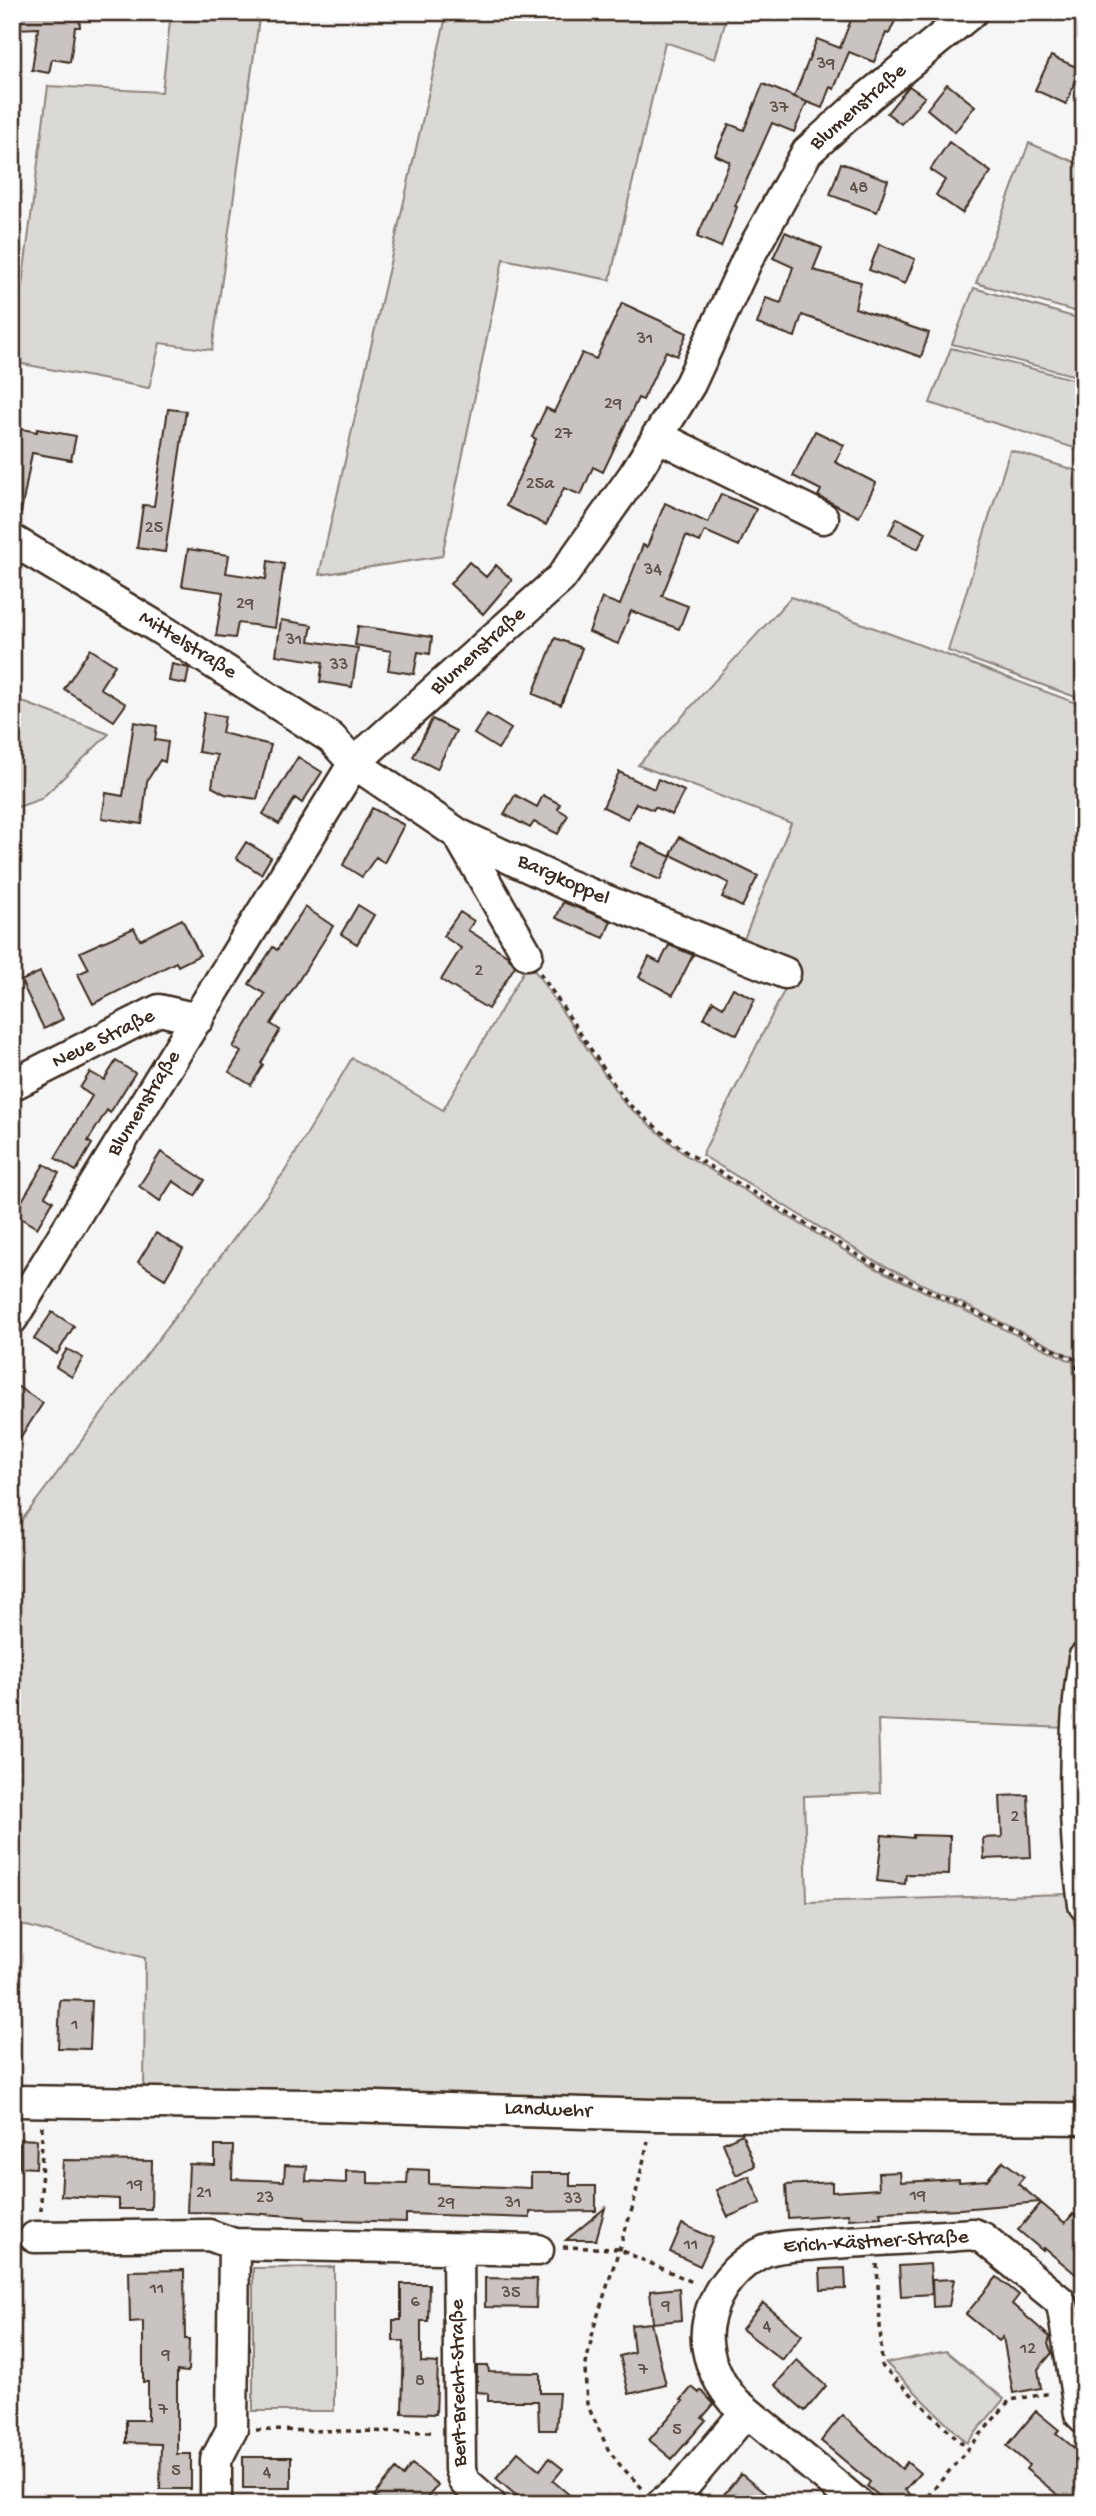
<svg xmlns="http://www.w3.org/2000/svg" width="1096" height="2516" font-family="'Gochi Hand',sans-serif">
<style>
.green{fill:#dbd9d6;stroke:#8b827a;stroke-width:2}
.building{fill:#c9c3c1;stroke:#3b2a1e;stroke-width:2}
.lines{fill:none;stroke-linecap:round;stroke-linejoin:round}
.minor-casing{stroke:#3b2a1e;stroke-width:35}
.path{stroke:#3b2a1e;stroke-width:3.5;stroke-dasharray:5 5;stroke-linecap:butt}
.minor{stroke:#fff;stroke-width:30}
.labels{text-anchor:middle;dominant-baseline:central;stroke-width:5;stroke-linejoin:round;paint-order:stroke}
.number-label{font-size:18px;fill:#5e5047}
.street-label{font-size:21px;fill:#3b2a1e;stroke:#fff}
</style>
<rect width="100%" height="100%" fill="#f7f6f6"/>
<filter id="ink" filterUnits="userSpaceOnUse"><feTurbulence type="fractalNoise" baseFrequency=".0143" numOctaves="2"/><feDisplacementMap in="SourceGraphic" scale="14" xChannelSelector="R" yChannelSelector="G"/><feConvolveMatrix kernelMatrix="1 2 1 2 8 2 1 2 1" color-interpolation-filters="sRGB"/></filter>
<g filter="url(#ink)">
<path class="green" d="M171,12H260L212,350L160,343L149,388L12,362L48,86L162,92Z
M447,12H728L715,59L665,42L610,280L503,259L442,556L319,575Z
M1029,143L1084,166V314L976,283Z
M974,288L1084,320V378L952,344Z
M951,348L1084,382V451L930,403Z
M1010,450L1084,473V700L948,651Z
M791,597L1084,706V1398L1081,1396L1077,1359L873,1260L702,1155L789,981L739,951L791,823L638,765Z
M12,698L109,734L41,799L12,809Z
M529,962L624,1103L684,1154L869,1265L1073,1362L1075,1397L1084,1402V1635L1075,1654L1065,1728L878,1720L880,1793L804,1796L807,1902L1068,1894L1084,1968V2115L144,2096L145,1958L12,1922V1533L285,1171L352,1058L443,1110Z
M334,2267V2411H253V2268Z
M946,2351L1004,2399L967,2443L886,2363Z"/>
<path class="building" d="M15,12H79L80,27H75L70,62L52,59L49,73L32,70L38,28L16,29Z
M854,12H899L889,34L886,33L874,62L849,52L834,89L830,87L822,108L794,97L817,39L840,48Z
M1051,56L1081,69L1066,104L1035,90Z
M763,84L807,102L794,132L772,123L735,206L737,207L721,247L697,237L730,162L715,155L729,124L744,130Z
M947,84L975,106L955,132L927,109Z
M909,86L925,97L901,124L887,113Z
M949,142L991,172L962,213L936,195L945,180L930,170Z
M841,163L888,180L877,212L830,195Z
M785,232L822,248L813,270L861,282L855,308L929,333L921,357L802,315L795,337L757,324L766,298L781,303L793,267L773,258Z
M879,244L915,259L905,284L869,270Z
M622,303L687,333L677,356L666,351L643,400L638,398L603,472L593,467L581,495L564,488L546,525L506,506L536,439L532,437L546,408L554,412L582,353L596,359Z
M168,409L186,411L165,552L137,548L143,505L154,506Z
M12,427L37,432V429L76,436L71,460L32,453L21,513L12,512Z
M815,431L844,445L835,462L876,483L859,517L818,496L821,490L793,476Z
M721,494L756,509L739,546L705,531L700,542L686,536L662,596L688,606L679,629L631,611L618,644L589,632L602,598L620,605L643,545L647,547L665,503L708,523Z
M897,518L926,533L918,549L889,534Z
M188,549L229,555L226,573L266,579L268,561L284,564L275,628L238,623L235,638L216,636L223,592L182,586Z
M469,562L486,577L496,565L512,580L483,614L450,584Z
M281,620L312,625L309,641L358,648L352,687L320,682L323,662L276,655Z
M358,626L432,637L430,654L418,652L414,674L388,670L391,651L355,645Z
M555,638L582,648L561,705L533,694Z
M90,649L115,665L100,688L126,704L114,721L64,689Z
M172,664L189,668L186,684L169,681Z
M204,713L225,716L222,733L271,745L257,799L225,794L212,787L217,755L198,752Z
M487,714L511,729L498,749L474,734Z
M432,719L456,731L437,769L413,757Z
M134,722L157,726L155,740L168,742L165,762L160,760L147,781L142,824L102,818L106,793L123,796Z
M298,757L322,772L302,803L295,798L279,824L263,814Z
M619,772L654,789L658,779L684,791L672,815L655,807L653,810L636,803L628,819L603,807Z
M515,795L537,807L543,795L560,804L558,809L568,815L558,834L534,822L530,828L504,814Z
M372,808L404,825L384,863L376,857L362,877L343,865Z
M679,837L758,876L742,907L722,897L729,883L671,855Z
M246,842L271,857L261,874L236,858Z
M641,843L671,857L660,880L630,866Z
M563,902L611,921L604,938L556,918Z
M358,905L374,915L357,944L341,934Z
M305,907L333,926L271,1024L280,1030L261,1063L263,1065L251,1085L229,1072L241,1052L233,1047L265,994L249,984L273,947L277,950Z
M460,912L474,921L468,930L507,955L515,966L488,1009L441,980L461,948L443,936Z
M182,919L200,955L178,966L176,962L93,1004L78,974L89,969L80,952L134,928L140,940Z
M669,945L693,955L673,995L639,977L649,957L660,963Z
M40,972L63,1019L44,1029L21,981Z
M733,988L755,999L737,1035L704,1018L713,1001L723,1007Z
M116,1061L135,1073L110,1113L107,1110L88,1141L92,1144L76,1171L55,1158L92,1096L80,1088L90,1072L104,1080Z
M161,1152L205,1180L195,1196L173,1181L160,1201L139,1186Z
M44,1164L59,1173L45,1196L53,1201L37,1228L14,1214Z
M156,1233L183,1249L165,1279L138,1262Z
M52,1312L74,1326L57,1354L34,1339Z
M67,1349L83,1358L72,1377L56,1367Z
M12,1383L43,1403L12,1450Z
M1028,1795L1031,1857L984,1859L983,1838L1002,1837L1000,1796Z
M882,1835L913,1838V1835L950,1836L949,1875L906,1874L905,1884L877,1881Z
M60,2000L92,2001L90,2049L58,2048Z
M742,2134L755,2166L736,2175L723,2143Z
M20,2139L37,2140L36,2168L19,2167Z
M215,2146H233L232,2179L284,2181L285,2165L307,2166L306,2181L346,2183V2171L368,2172V2183L407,2184L408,2169L429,2170V2184L531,2188V2173H570V2186H596V2211L530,2212V2218L406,2214V2222L305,2219V2217L249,2213L187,2212L189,2164L215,2165Z
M63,2160L152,2161L151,2209H119V2199L61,2196Z
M1003,2161L1024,2177L1018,2184L1040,2202L960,2209L880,2212L881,2217L849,2219L848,2214L788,2218L786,2185L832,2182V2192L879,2189L878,2173L900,2172L901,2182L959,2179V2182L987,2180Z
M749,2176L761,2203L728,2217L716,2190Z
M1041,2203L1065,2223L1073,2214L1084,2223V2281L1044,2248L1043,2251L1018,2230Z
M605,2208L596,2240H566Z
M682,2224L713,2238L700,2266L670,2252Z
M930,2264L932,2294L901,2296L899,2266Z
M845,2268L846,2289L821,2290L820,2269Z
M184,2270L185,2339H189L188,2372L177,2371V2454H191V2489H160L161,2444L126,2443V2420H148V2382H143V2321L130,2322L129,2271Z
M997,2277L1019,2295L1012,2304L1050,2337L1048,2344L1052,2353L1038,2369L1041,2388L1013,2393L1003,2337L999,2341L966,2314Z
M485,2278L537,2279L536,2308L485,2307Z
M954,2279L949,2306L933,2307L932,2280Z
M401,2284H429L428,2321H421V2362L438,2363L436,2414L402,2413L404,2341H393V2320H401Z
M679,2288L681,2320L653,2323L650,2291Z
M763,2303L802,2335L782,2360L742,2329Z
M651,2323L666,2385L629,2394L620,2356L634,2352L631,2325Z
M797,2360L826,2386L805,2411L775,2385Z
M477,2366H488L489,2372L540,2373V2393H559L556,2430H539L538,2401H488V2393L477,2392Z
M692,2387L699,2393L701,2390L714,2404L702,2418L706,2420L672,2459L649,2440L683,2401L681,2400Z
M1036,2411L1059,2430L1056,2433L1084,2456V2498L1079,2504H1069L1026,2469L1029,2465L1007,2446Z
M842,2415L902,2469L907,2462L920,2473L905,2490L922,2504H889L867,2486L870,2482L821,2441Z
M518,2452L540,2470L549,2458L563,2469L553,2481L580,2504H526L496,2478Z
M243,2457H291V2488H243Z
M412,2464L438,2485L422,2504H384L374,2496L396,2469L403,2476Z
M741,2474L778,2504H716Z"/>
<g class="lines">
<g class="minor-casing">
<path id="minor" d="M657,436L823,518
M12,540L162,630L331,738L354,763L458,834L565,884L785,973
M458,834L527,954
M12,1085L159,1010L198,1019
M12,1319L354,763L561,578L634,475L690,384L747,260L807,152L868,97L972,12
M1084,1658C1072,1740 1073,1824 1084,1905
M12,2101L308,2105L655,2115L1084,2119
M35,2237L209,2235L234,2244L538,2250
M458,2250L460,2469L464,2481L490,2504
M216,2504V2460L232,2429L234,2244
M661,2504L683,2487L746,2412
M858,2504L734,2401C715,2379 701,2348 709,2318C716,2289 737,2263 765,2251C781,2245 801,2246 818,2244C869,2240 921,2238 973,2234L983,2238L1060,2301L1063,2309L1080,2414L1084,2418"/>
</g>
<path class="path" d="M540,973L626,1102L686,1152L871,1263L1076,1360L1079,1397L1084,1399
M41,2211L42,2124
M563,2247L618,2249L695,2283
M877,2264L882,2366L968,2449
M256,2430L433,2432
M642,2488L620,2465L608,2449L587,2404L585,2369L594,2327L633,2206L648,2141
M921,2504L1010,2400L1052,2393"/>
<use href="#minor" class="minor"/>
</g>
</g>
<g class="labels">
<g class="number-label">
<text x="826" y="64">39</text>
<text x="779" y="108">37</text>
<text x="859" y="188">48</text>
<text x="645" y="339">31</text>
<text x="613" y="404">29</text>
<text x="563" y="434">27</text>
<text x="540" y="484">25a</text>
<text x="154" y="528">25</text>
<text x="653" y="570">34</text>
<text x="245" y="604">29</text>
<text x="294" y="640">31</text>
<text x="339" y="665">33</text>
<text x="479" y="971">2</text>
<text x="1015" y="1817">2</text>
<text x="75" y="2025">1</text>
<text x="135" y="2185">19</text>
<text x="204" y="2193">21</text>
<text x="918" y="2196">19</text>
<text x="265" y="2198">23</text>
<text x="573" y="2199">33</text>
<text x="446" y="2203">29</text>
<text x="513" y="2203">31</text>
<text x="691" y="2245">11</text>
<text x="157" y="2289">11</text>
<text x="511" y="2293">35</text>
<text x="415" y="2302">6</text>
<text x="666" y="2306">9</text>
<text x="767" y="2327">4</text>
<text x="1028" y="2349">12</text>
<text x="166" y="2355">9</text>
<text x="643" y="2370">7</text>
<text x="420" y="2381">8</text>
<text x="163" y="2410">7</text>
<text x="677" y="2430">5</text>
<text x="176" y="2471">5</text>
<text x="267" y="2473">4</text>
</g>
<g class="street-label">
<text transform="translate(859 108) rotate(-41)">Blumenstraße</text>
<text transform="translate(187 646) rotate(32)">Mittelstraße</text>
<text transform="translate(479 652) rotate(-42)">Blumenstraße</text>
<text transform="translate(563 881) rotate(24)">Bargkoppel</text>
<text transform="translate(104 1040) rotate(-26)">Neue Straße</text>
<text transform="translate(145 1104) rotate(-58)">Blumenstraße</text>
<text transform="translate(548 2111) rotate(2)">Landwehr</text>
<text transform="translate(876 2243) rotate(-3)">Erich-Kästner-Straße</text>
<text transform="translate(460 2383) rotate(-91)">Bert-Brecht-Straße</text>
</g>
</g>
<rect width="1096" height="2516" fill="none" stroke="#fff" stroke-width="42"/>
<rect x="21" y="21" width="1054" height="2474" fill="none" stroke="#3b2a1e" stroke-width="2.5" filter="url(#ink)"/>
</svg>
